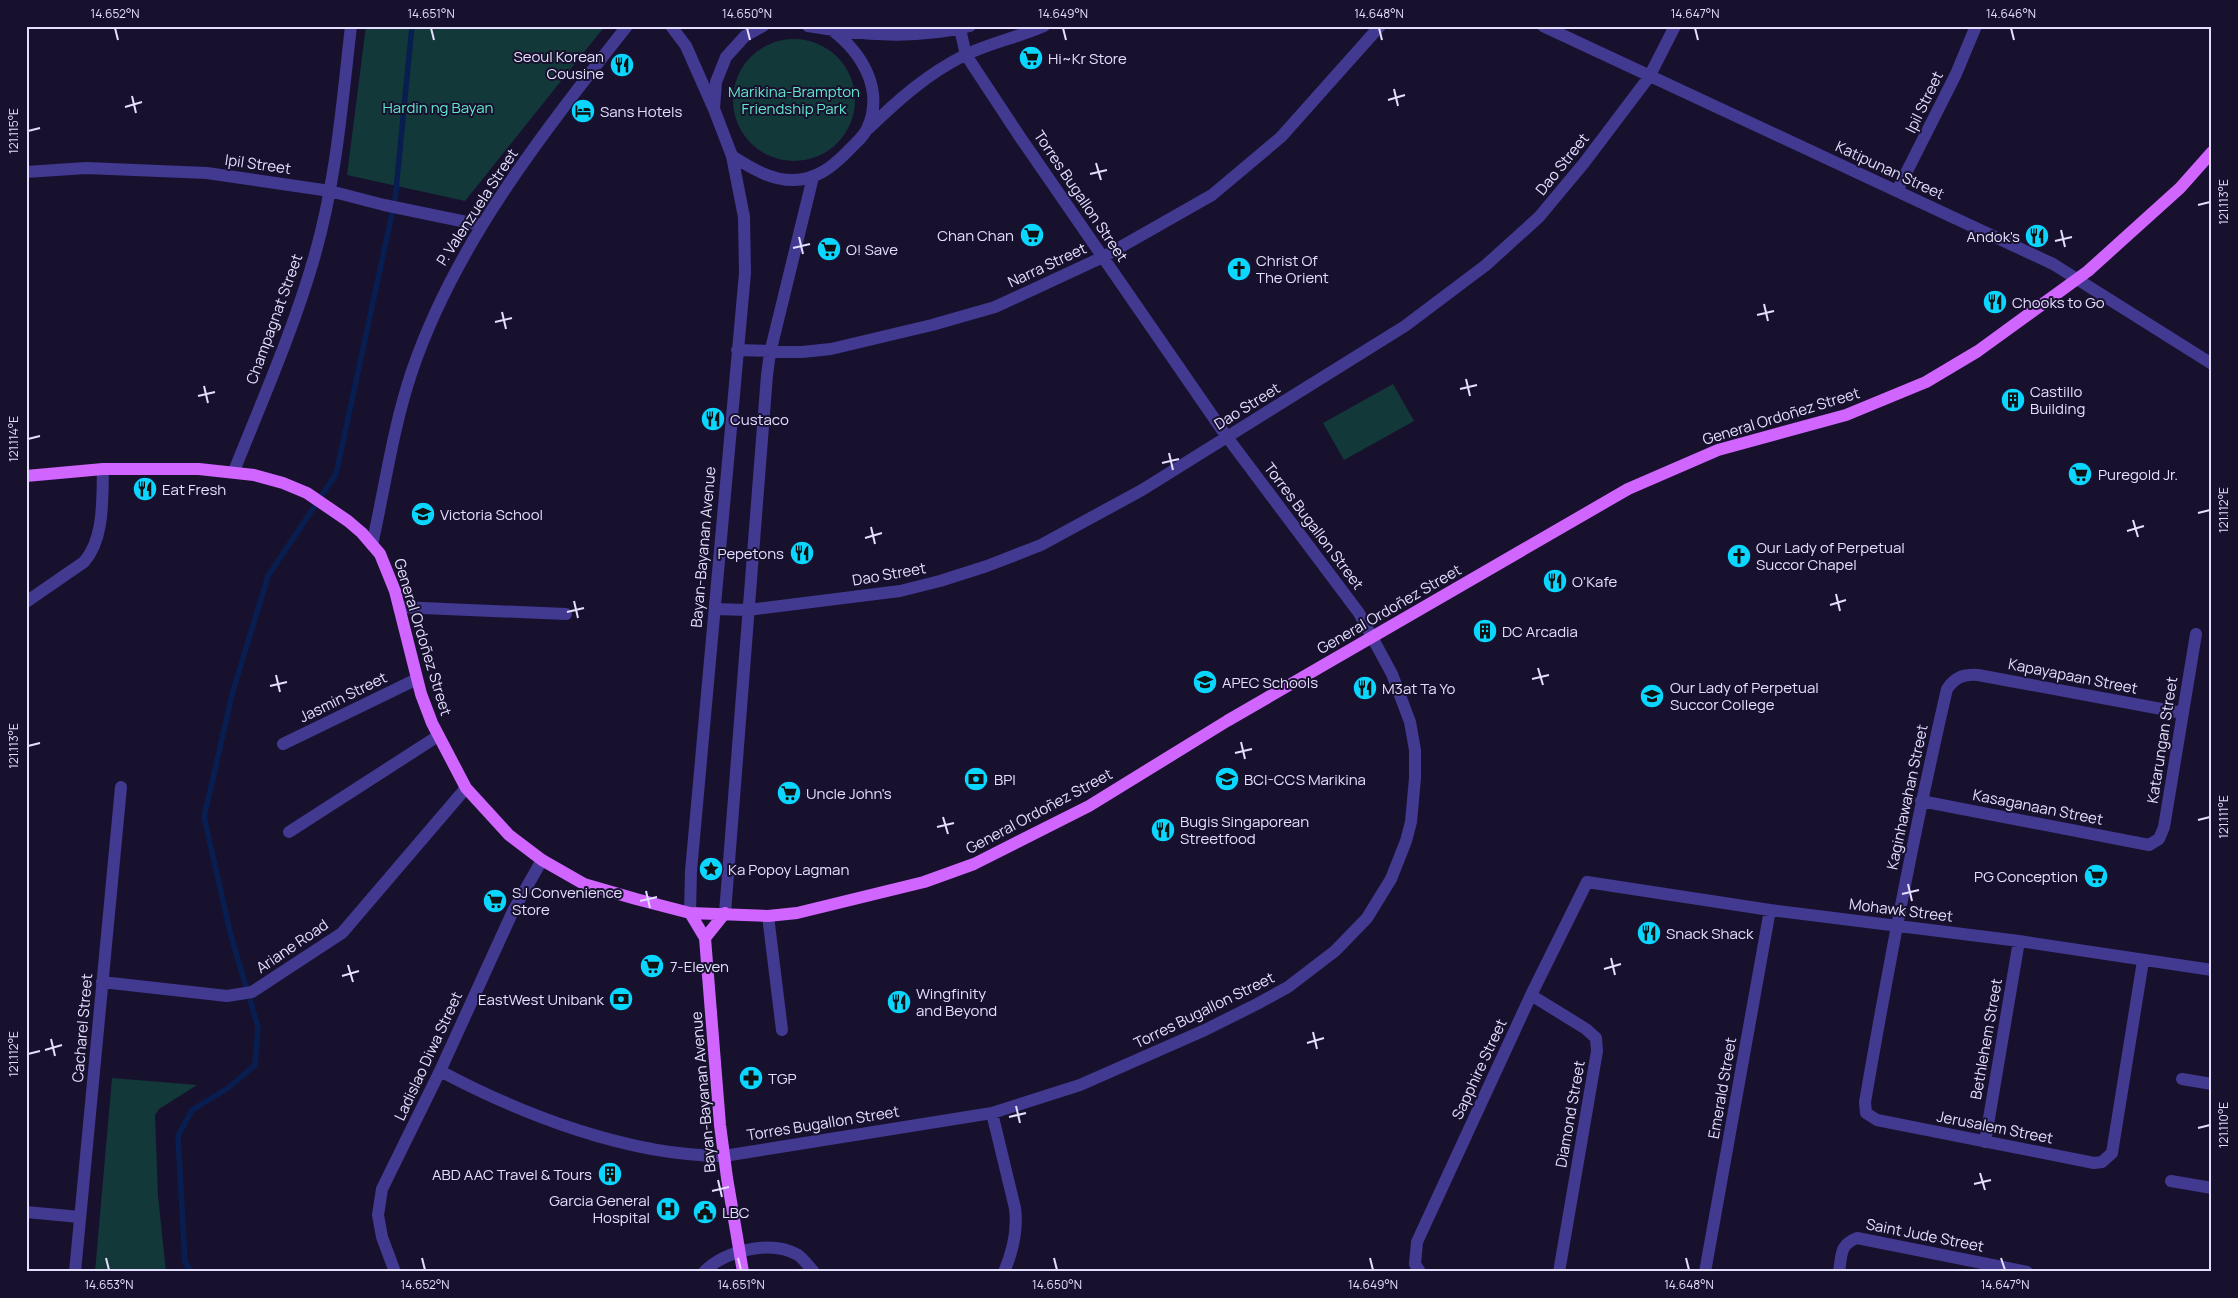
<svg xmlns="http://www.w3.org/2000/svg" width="2238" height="1298" font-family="Manrope,sans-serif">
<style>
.green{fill:#133839}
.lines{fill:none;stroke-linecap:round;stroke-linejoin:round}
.stream{stroke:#081e50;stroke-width:5.5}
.minor{stroke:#423990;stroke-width:12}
.major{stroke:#d065ff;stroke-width:12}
.ticks{fill:none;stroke:#e4deff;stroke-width:2}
.labels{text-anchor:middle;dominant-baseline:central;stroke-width:4;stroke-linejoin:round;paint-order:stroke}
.poi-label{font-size:15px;fill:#e4deff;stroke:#18112e;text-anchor:start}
.park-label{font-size:15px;fill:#62e7cf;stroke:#18112e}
.street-label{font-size:15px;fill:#e4deff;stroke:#18112e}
.neatline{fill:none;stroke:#e4deff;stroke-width:2}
.ticks-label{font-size:12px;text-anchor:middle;fill:#e4deff}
</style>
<rect width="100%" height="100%" fill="#18112e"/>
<path class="green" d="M366,26H605L465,201L347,175Z
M733 100a61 61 0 1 1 122 0a61 61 0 1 1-122 0Z
M1393,384L1414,421L1344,460L1323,423Z
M112,1078L197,1085L159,1109L155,1115L158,1196L166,1272H95Z"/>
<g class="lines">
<path class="stream" d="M191,1272L185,1262L178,1136L192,1110L228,1088L255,1065L258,1027L231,936L204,817L233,691L268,576L336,474L395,200L412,26"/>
<path class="minor" d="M671,26L686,46L713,107
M808,26C861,35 916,40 970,26
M1543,26L2053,264L2212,364
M868,129C898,100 927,74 965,55C990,43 1019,37 1044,26
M732,156C751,168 772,181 795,180C817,179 832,167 847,152C853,145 863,138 867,129C885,90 862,53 832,30
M26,172L86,168L207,173L330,191L384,205L481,225
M1897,191L1956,74L1976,26
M737,350L802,352L831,349L932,325L995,307L1103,257L1212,195L1281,137L1380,26
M234,471C262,401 293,331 314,258C336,183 342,104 351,26
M372,545C385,487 393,427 412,371C456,242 543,133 627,26
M26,602L84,562C105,538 102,498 103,469
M399,607L566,614
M714,609L748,610L900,591L940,581L987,566L1041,545L1142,490L1405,326L1486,265L1539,217L1584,163L1649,77L1675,26
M283,744L417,679
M1921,801L2149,845L2159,839L2164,827L2196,634
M289,832L438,736
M690,913L691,871L745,273L744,217L732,156L714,109L716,82L726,57L745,36L763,26
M725,913L767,375L770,353L813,177
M768,916L782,1030
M2143,961L2112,1153L2102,1162L2094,1163L1877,1120L1866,1113L1865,1102C1889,963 1915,826 1947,689C1955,677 1964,674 1978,675L2183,713
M102,982L227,996L252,992L342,933L466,788
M1531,995L1586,1029L1596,1038L1597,1051L1559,1272
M440,1071C523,1115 629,1156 724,1156L992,1113L1080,1085L1205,1030L1257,1004L1288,987L1335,951L1367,918L1391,879L1406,841L1411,822L1415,778V750L1410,722L1392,674L1359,613L1227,437L1020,137L966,55L960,29
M2182,1079L2212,1084
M992,1113L1015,1208C1018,1231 1013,1251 1004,1272
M1985,1142L2019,941
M2171,1181L2212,1188
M26,1212L80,1217
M75,1272L121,787
M395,1272L382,1237L378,1215L382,1189L440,1071L513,911L542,860
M704,1272C724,1251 771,1239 798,1255C804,1259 809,1267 814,1272
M1420,1272L1415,1264L1417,1242L1531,995L1587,882L1770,910L2019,941L2212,970
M1705,1272L1770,910
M1839,1272C1842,1255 1839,1245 1857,1238L2027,1272"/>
<path class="major" d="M26,476L103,469H199L254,475L283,483L307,493L348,521L362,533L380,554L395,591L421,694L432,723L466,788L509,835L542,860L584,884L636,899L690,913L768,916L797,913L924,882L974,864L1089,806L1227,721L1628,489L1718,450L1846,415L1926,382L1978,351L2088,271L2180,188L2212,152
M690,913L705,938L720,1125L727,1178L743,1272
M705,938L725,913"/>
</g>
<path class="ticks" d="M115,28L118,40M431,28L434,40M747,28L750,40M1063,28L1066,40M1379,28L1382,40M1695,28L1698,40M2011,28L2014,40M1394,89L1398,106M132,96L136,113M1388,100L1405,95M125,107L142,102M28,131L40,128M1096,163L1101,180M1090,174L1107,170M2198,205L2210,202M2061,230L2065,247M799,237L803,254M2055,241L2072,237M793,248L810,244M1764,304L1768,321M502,312L506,329M1757,315L1774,311M495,322L512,318M1466,379L1470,396M204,386L208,403M1460,389L1477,385M198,396L215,392M28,439L40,436M1169,453L1173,470M1162,463L1179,459M2198,513L2210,510M2133,520L2138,537M871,527L875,544M2127,531L2144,526M865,538L882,533M1836,594L1840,611M574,601L578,618M1830,605L1846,600M567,612L584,608M1538,668L1543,685M276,675L280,692M1532,679L1549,675M270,686L287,682M1241,742L1245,759M28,746L40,743M1235,753L1252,749M943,817L948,834M2198,820L2210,817M937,827L954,823M1908,884L1912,901M646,891L650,908M1902,894L1919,890M640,901L657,897M1611,958L1615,975M348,965L353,982M1604,969L1621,964M342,976L359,971M1313,1032L1317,1049M51,1039L55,1056M1307,1043L1324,1038M45,1050L62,1045M28,1054L40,1051M1016,1106L1020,1123M1009,1117L1026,1113M2198,1128L2210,1125M1980,1173L1985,1190M718,1180L722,1197M1974,1184L1991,1180M712,1191L729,1187M106,1258L109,1270M422,1258L425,1270M738,1258L741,1270M1054,1258L1057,1270M1370,1258L1373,1270M1686,1258L1689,1270M2001,1258L2005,1270"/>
<defs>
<g id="supermarket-disc" transform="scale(1.25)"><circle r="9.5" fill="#0ad6ff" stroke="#18112e"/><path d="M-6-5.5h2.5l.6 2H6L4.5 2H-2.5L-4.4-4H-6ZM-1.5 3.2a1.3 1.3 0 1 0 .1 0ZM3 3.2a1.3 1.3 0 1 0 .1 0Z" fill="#111"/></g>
<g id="restaurant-disc" transform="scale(1.25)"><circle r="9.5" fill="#0ad6ff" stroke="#18112e"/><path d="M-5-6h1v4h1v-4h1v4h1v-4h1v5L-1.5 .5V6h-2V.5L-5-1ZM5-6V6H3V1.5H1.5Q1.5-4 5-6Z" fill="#111"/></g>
<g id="hotel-disc" transform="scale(1.25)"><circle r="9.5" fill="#0ad6ff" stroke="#18112e"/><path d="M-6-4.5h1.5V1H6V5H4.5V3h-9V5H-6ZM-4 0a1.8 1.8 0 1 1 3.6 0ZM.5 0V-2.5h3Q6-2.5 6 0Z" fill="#111"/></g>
<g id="church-disc" transform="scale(1.25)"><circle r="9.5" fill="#0ad6ff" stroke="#18112e"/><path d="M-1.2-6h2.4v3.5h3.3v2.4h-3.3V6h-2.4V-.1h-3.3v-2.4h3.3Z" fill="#111"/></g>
<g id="building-disc" transform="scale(1.25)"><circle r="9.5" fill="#0ad6ff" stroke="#18112e"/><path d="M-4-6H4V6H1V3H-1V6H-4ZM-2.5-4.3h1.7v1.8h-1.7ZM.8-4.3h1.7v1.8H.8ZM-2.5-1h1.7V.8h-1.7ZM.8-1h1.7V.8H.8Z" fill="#111"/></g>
<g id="school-disc" transform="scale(1.25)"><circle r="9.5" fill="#0ad6ff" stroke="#18112e"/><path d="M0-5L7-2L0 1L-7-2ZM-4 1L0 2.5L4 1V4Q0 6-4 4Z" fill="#111"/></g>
<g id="university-disc" transform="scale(1.25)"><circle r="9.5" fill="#0ad6ff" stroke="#18112e"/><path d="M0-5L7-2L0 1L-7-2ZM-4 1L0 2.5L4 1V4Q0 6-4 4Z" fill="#111"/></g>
<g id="bank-disc" transform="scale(1.25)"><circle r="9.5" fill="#0ad6ff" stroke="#18112e"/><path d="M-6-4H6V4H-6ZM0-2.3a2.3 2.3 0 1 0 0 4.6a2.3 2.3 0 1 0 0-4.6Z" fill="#111"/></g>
<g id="sight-disc" transform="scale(1.25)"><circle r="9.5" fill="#0ad6ff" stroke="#18112e"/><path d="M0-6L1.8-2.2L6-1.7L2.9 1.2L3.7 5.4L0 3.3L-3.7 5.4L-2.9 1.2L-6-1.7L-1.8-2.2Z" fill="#111"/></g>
<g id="pharmacy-disc" transform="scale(1.25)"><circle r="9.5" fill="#0ad6ff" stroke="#18112e"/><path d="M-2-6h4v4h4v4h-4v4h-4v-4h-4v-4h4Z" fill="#111"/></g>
<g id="hospital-disc" transform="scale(1.25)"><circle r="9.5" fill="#0ad6ff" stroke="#18112e"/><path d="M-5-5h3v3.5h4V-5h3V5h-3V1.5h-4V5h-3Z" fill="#111"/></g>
<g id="civic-disc" transform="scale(1.25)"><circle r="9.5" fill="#0ad6ff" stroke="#18112e"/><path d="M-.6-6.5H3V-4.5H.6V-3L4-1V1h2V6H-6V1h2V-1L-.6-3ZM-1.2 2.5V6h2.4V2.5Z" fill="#111"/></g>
</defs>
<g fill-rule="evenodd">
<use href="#supermarket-disc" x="1031" y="58"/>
<use href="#restaurant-disc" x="622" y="65"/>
<use href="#hotel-disc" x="583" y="111"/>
<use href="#supermarket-disc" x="1032" y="235"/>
<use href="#restaurant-disc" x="2037" y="236"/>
<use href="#supermarket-disc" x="829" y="249"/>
<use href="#church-disc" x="1239" y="269"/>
<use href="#restaurant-disc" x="1995" y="302"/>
<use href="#building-disc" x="2013" y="400"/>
<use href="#restaurant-disc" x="713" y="419"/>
<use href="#supermarket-disc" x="2080" y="474"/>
<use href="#restaurant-disc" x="145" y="489"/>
<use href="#school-disc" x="423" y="514"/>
<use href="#restaurant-disc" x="802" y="553"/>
<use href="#church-disc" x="1739" y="556"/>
<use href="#restaurant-disc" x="1555" y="581"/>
<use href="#building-disc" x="1485" y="631"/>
<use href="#school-disc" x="1205" y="682"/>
<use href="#restaurant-disc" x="1365" y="688"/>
<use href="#university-disc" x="1652" y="696"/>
<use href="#bank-disc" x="976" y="779"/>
<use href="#school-disc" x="1227" y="779"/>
<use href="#supermarket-disc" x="789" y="793"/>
<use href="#restaurant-disc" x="1163" y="830"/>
<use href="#sight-disc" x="711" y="869"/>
<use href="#supermarket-disc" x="2096" y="876"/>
<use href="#supermarket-disc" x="495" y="901"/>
<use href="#restaurant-disc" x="1649" y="933"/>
<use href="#supermarket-disc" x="652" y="966"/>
<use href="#bank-disc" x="621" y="999"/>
<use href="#restaurant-disc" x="899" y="1002"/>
<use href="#pharmacy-disc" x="751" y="1078"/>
<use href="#building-disc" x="610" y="1174"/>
<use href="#hospital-disc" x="668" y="1209"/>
<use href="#civic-disc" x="705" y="1212"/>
</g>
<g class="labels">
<g class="poi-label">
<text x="604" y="56" text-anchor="end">Seoul Korean<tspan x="604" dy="17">Cousine</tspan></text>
<text x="1048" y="58">Hi~Kr Store</text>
<text x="600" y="111">Sans Hotels</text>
<text x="1014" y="235" text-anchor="end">Chan Chan</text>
<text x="2020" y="236" text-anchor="end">Andok's</text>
<text x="846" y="249">O! Save</text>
<text x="1256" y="260">Christ Of<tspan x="1256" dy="17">The Orient</tspan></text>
<text x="2012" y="302">Chooks to Go</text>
<text x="2030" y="391">Castillo<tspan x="2030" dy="17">Building</tspan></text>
<text x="730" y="419">Custaco</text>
<text x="2098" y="474">Puregold Jr.</text>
<text x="162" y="489">Eat Fresh</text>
<text x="440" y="514">Victoria School</text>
<text x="1756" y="547">Our Lady of Perpetual<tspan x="1756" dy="17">Succor Chapel</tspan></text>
<text x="784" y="553" text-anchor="end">Pepetons</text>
<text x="1572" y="581">O’Kafe</text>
<text x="1502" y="631">DC Arcadia</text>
<text x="1222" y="682">APEC Schools</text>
<text x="1670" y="687">Our Lady of Perpetual<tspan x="1670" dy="17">Succor College</tspan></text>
<text x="1382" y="688">M3at Ta Yo</text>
<text x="994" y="779">BPI</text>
<text x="1244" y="779">BCI-CCS Marikina</text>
<text x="806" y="793">Uncle John's</text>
<text x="1180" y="821">Bugis Singaporean<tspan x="1180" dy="17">Streetfood</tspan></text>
<text x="728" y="869">Ka Popoy Lagman</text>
<text x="2078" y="876" text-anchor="end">PG Conception</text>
<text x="512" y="892">SJ Convenience<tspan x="512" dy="17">Store</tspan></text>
<text x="1666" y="933">Snack Shack</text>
<text x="670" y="966">7-Eleven</text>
<text x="916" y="993">Wingfinity<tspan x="916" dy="17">and Beyond</tspan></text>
<text x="604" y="999" text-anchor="end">EastWest Unibank</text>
<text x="768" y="1078">TGP</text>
<text x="592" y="1174" text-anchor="end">ABD AAC Travel &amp; Tours</text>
<text x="650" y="1200" text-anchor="end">Garcia General<tspan x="650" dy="17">Hospital</tspan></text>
<text x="722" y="1212">LBC</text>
</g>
<g class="park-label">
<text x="794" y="91">Marikina-Brampton<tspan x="794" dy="17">Friendship Park</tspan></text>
<text x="438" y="107">Hardin ng Bayan</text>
</g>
<g class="street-label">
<text transform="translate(1924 102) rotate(-64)">Ipil Street</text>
<text transform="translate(258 164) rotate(8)">Ipil Street</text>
<text transform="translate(1562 164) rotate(-51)">Dao Street</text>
<text transform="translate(1890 170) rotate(25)">Katipunan Street</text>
<text transform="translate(1081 196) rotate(56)">Torres Bugallon Street</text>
<text transform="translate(477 207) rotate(-57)">P. Valenzuela Street</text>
<text transform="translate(1047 265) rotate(-25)">Narra Street</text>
<text transform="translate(274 319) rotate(-70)">Champagnat Street</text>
<text transform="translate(1247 406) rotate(-32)">Dao Street</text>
<text transform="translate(1781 416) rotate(-17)">General Ordoñez Street</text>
<text transform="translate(1314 526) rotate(53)">Torres Bugallon Street</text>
<text transform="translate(703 547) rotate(-85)">Bayan-Bayanan Avenue</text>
<text transform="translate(889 574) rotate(-10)">Dao Street</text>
<text transform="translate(1389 609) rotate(-30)">General Ordoñez Street</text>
<text transform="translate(423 637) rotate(73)">General Ordoñez Street</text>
<text transform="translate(2073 676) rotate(11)">Kapayapaan Street</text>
<text transform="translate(343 697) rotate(-26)">Jasmin Street</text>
<text transform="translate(2162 740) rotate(-81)">Katarungan Street</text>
<text transform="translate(1907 797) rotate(-78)">Kaginhawahan Street</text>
<text transform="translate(2038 807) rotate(11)">Kasaganaan Street</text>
<text transform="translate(1039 811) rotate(-28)">General Ordoñez Street</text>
<text transform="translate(1901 910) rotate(7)">Mohawk Street</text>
<text transform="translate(292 946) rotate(-34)">Ariane Road</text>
<text transform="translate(1204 1010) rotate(-26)">Torres Bugallon Street</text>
<text transform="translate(82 1028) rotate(-85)">Cacharel Street</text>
<text transform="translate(1986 1039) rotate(-80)">Bethlehem Street</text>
<text transform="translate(428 1056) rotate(-65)">Ladislao Diwa Street</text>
<text transform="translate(1479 1069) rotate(-65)">Sapphire Street</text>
<text transform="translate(1722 1088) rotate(-80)">Emerald Street</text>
<text transform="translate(703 1092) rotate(-95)">Bayan-Bayanan Avenue</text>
<text transform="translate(1570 1114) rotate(-80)">Diamond Street</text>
<text transform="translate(823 1123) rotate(-9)">Torres Bugallon Street</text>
<text transform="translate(1995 1127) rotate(11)">Jerusalem Street</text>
<text transform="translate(1925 1235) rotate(11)">Saint Jude Street</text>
</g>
</g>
<rect width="2238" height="1298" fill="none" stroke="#18112e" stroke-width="55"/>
<rect x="28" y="28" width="2182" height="1242" class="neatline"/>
<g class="ticks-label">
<text x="115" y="18">14.652°N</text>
<text x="431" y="18">14.651°N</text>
<text x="747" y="18">14.650°N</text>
<text x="1063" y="18">14.649°N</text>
<text x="1379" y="18">14.648°N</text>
<text x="1695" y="18">14.647°N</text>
<text x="2011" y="18">14.646°N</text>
<text transform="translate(14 131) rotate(-90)" y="4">121.115°E</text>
<text transform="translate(2224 202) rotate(-90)" y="4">121.113°E</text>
<text transform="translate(14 439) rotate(-90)" y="4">121.114°E</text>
<text transform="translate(2224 510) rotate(-90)" y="4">121.112°E</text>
<text transform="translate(14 746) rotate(-90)" y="4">121.113°E</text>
<text transform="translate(2224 817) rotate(-90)" y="4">121.111°E</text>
<text transform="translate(14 1054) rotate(-90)" y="4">121.112°E</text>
<text transform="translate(2224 1125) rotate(-90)" y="4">121.110°E</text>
<text x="109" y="1289">14.653°N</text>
<text x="425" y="1289">14.652°N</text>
<text x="741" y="1289">14.651°N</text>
<text x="1057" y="1289">14.650°N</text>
<text x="1373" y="1289">14.649°N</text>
<text x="1689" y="1289">14.648°N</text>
<text x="2005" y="1289">14.647°N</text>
</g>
</svg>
